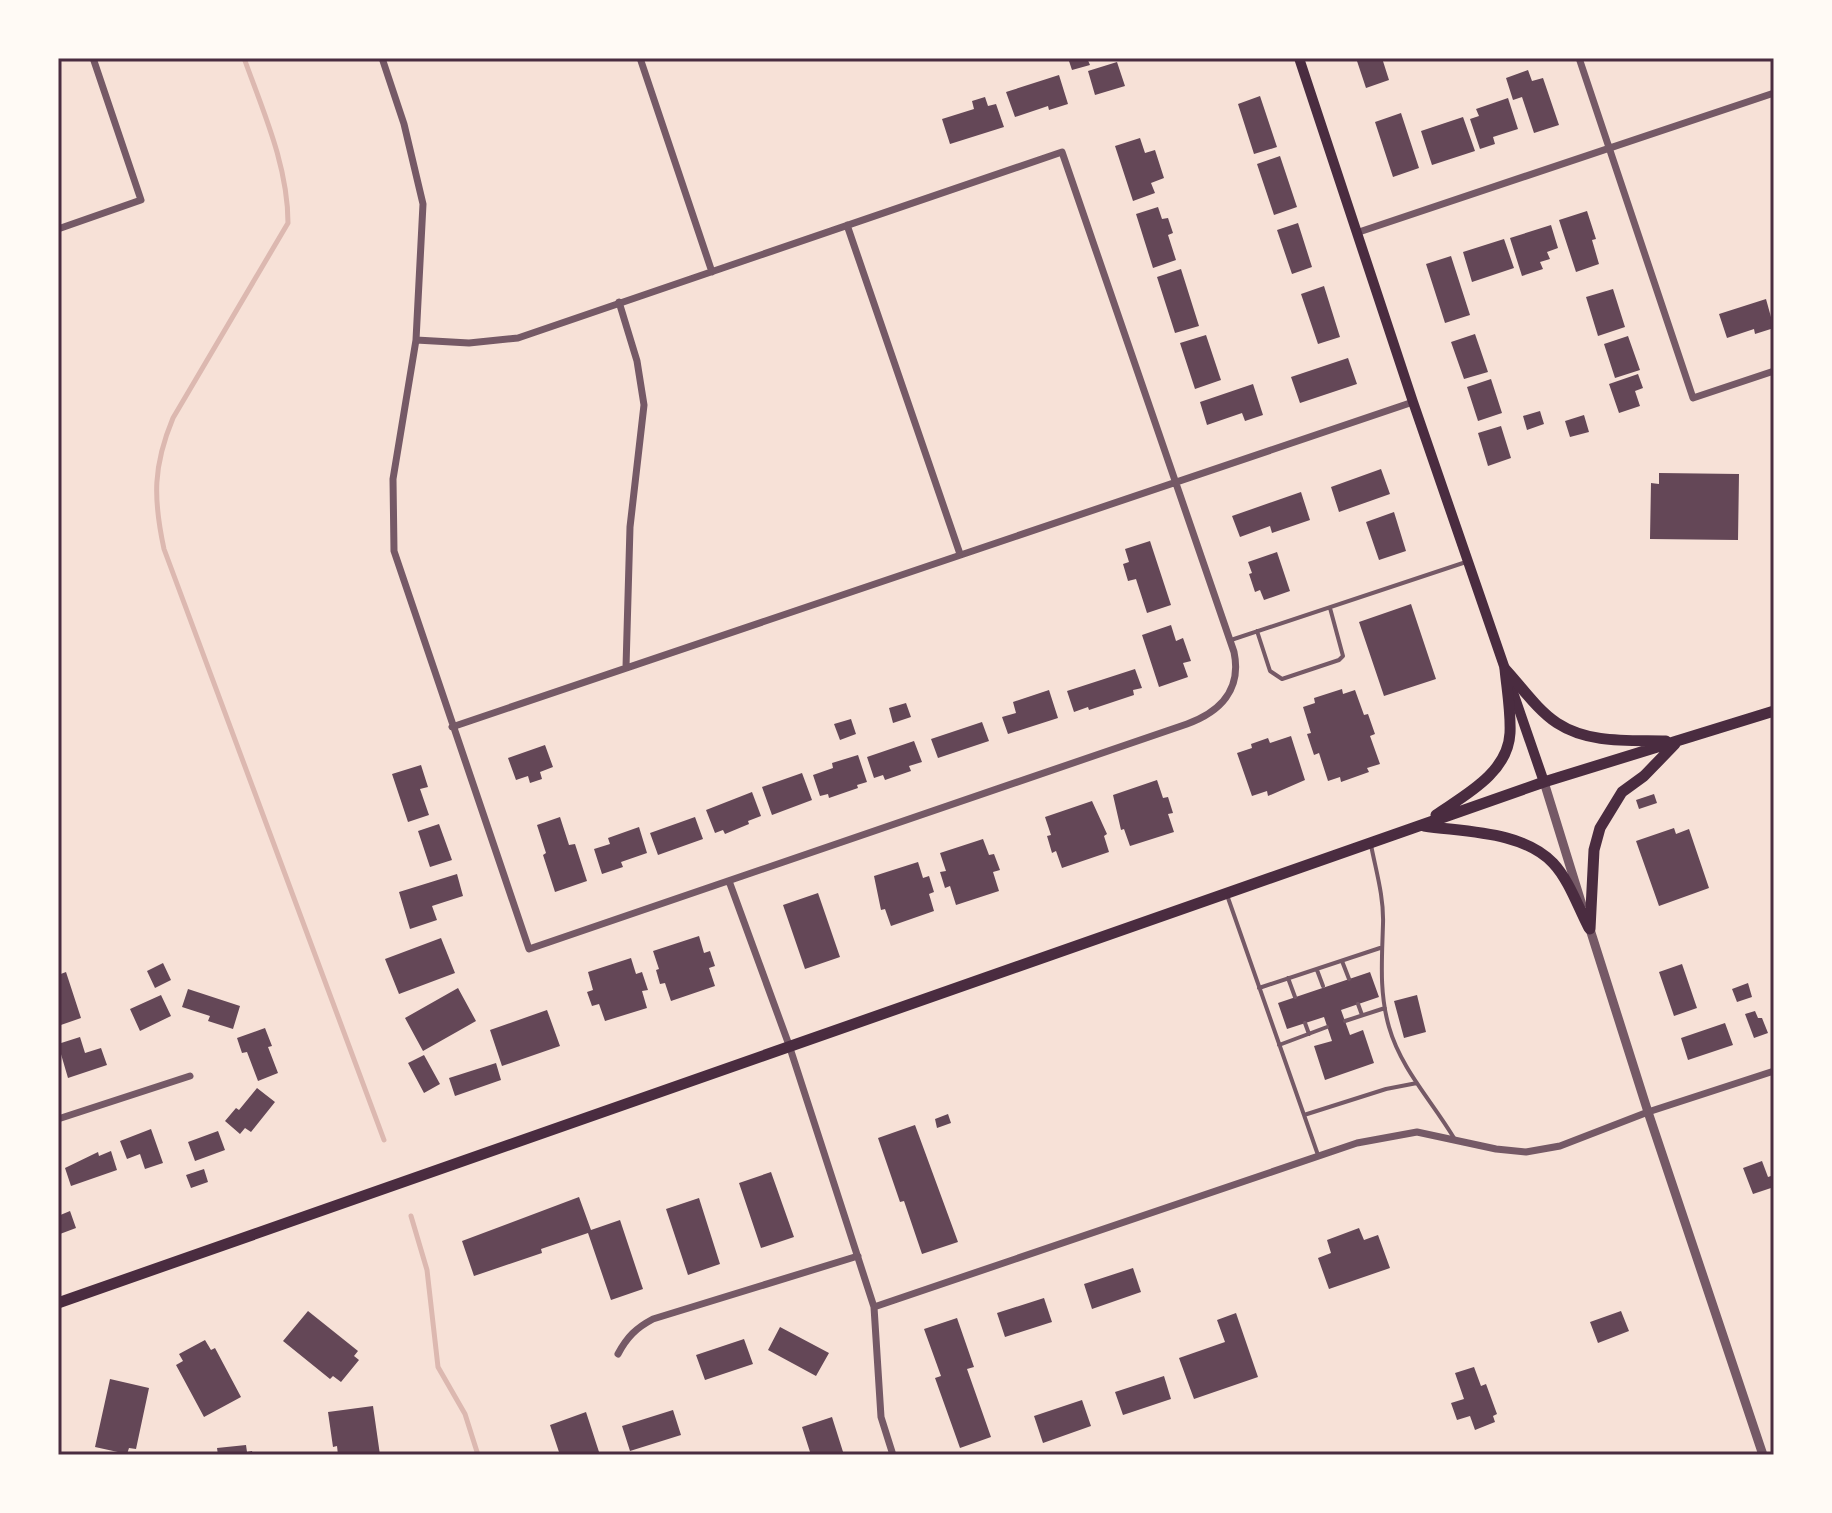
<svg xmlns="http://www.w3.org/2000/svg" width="1832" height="1513" font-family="Spectral,serif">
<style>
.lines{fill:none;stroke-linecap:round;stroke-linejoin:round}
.stream{stroke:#dcb8b0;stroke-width:5}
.building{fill:#644757}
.service{stroke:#755966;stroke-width:4}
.minor{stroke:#755966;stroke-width:7}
.tertiary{stroke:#755966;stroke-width:9}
.secondary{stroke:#4a2c40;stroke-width:10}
.primary{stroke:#4a2c40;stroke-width:11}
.neatline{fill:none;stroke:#4a2c40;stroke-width:3}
</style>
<rect width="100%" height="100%" fill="#f7e1d7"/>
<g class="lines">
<path class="stream" d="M244,58C263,111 288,166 288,223L173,418C153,466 153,498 164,549L384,1140
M411,1216L427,1270L438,1367L465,1414L478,1455"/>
</g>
<path class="building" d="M1068,58H1087L1090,65L1072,70Z
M1356,58H1382L1389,80L1366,88Z
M1117,62L1125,86L1095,95L1088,71Z
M1528,70L1532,81L1543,78L1559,125L1534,133L1522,97L1513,100L1506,78Z
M1059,75L1068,104L1049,110L1048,106L1015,117L1006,92Z
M1260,96L1277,147L1254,154L1238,104Z
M985,97L988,106L996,104L1004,127L950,144L942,119L974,109L972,101Z
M1508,98L1518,129L1493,137L1495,144L1480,149L1470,119L1479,116L1476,109Z
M1401,113L1419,168L1393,177L1375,122Z
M1463,117L1475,151L1432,165L1421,131Z
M1140,138L1145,153L1155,150L1164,178L1151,183L1155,193L1133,201L1115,146Z
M1280,156L1297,207L1274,215L1257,164Z
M1158,207L1162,219L1168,218L1173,233L1168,235L1176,260L1153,268L1136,214Z
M1587,211L1596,239L1592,240L1599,264L1576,272L1559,220Z
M1298,223L1312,267L1292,274L1277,230Z
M1551,225L1558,248L1547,252L1550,259L1540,262L1543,269L1522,276L1510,238Z
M1504,239L1514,268L1472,282L1463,252Z
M1451,256L1470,315L1445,323L1426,264Z
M1181,269L1199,326L1175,333L1157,277Z
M1324,286L1340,337L1318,344L1301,294Z
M1613,289L1625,327L1598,336L1586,297Z
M1766,299L1774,328L1755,334L1754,329L1727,338L1719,314Z
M1475,334L1488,372L1464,379L1451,342Z
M1206,335L1221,380L1195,389L1180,343Z
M1628,336L1640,370L1615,378L1604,344Z
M1348,358L1357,384L1300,403L1291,377Z
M1638,374L1643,388L1635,391L1640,406L1619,413L1609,384Z
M1491,379L1502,413L1478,421L1467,387Z
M1253,384L1263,415L1245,421L1242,413L1207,425L1200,402Z
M1540,411L1544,424L1527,430L1523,416Z
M1584,415L1589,432L1570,437L1565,421Z
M1501,426L1511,458L1488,466L1478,433Z
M1381,469L1390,494L1339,512L1331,487Z
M1659,473L1739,474L1738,540L1650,539L1651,483L1659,484Z
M1301,492L1310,520L1272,533L1270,526L1240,537L1232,516Z
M1394,512L1406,551L1379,560L1366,522Z
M1150,541L1171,605L1147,613L1136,579L1128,581L1123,564L1129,562L1125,549Z
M1277,552L1290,591L1264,600L1260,590L1255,592L1249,574L1252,573L1248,562Z
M1411,604L1436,679L1384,696L1359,622Z
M1171,625L1176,641L1183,638L1191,661L1183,663L1188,677L1159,687L1142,635Z
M1135,669L1142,688L1133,690L1134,695L1089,710L1088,707L1074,712L1067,691Z
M1342,689L1343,694L1355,690L1364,715L1368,714L1375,734L1370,736L1380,764L1367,768L1369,772L1341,782L1340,777L1328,781L1319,753L1314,755L1307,734L1311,733L1303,707L1315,703L1314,698Z
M1049,690L1058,718L1008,734L1002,717L1016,713L1013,702Z
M906,703L911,717L893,723L889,708Z
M851,719L856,734L840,740L834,724Z
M982,722L989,741L938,758L931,739Z
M1291,736L1305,780L1268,796L1267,791L1252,796L1237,753L1252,748L1251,744L1268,738L1270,743Z
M914,741L922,762L909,766L911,771L885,780L883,775L874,778L867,757Z
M545,745L553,767L540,772L542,779L530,783L528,776L516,780L508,758Z
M858,755L867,782L857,785L858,788L829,798L828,794L820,796L813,775L833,768L832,763Z
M421,765L428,787L420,789L429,815L408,822L392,774Z
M802,773L812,800L772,815L762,787Z
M1157,780L1163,798L1168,797L1173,813L1168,814L1174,832L1130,846L1124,829L1121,830L1113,795Z
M752,792L761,816L748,821L749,824L725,834L723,830L715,833L706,810Z
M1654,794L1657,803L1639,809L1636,800Z
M1092,801L1107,834L1104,836L1109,852L1062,868L1056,851L1052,853L1047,836L1051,835L1045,817Z
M560,817L569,845L575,844L587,881L555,892L543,855L546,853L537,825Z
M695,817L703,839L658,855L650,833Z
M439,824L452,860L430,867L418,831Z
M639,827L647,853L621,862L623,867L602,874L594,849L610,844L608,838Z
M1674,828L1676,834L1689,829L1709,888L1659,906L1636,841Z
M983,839L989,855L994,854L1000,870L993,872L999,891L956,905L950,886L945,888L940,872L946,871L940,853Z
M918,862L923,878L929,876L934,892L929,894L934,911L891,926L885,909L881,910L874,876Z
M457,874L463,896L432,906L437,920L410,929L399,892Z
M818,893L840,957L805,969L783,905Z
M699,936L704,953L710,951L715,966L709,968L715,986L671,1001L665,983L660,984L656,970L659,969L653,951Z
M441,938L455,973L399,994L385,959Z
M631,958L636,974L642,972L648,990L642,991L647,1008L605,1021L599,1004L592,1006L587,992L593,990L588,972Z
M163,963L171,980L155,988L147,971Z
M1682,964L1697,1008L1674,1016L1659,972Z
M66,972L81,1018L58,1026V975Z
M1370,972L1379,997L1341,1010L1350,1035L1363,1030L1374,1063L1325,1080L1314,1046L1332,1041L1324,1017L1287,1029L1278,1003Z
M1748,983L1752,997L1737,1002L1732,989Z
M458,988L476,1021L423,1051L405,1018Z
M188,989L240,1006L233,1029L208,1021L210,1016L182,1007Z
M161,995L171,1016L140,1031L130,1009Z
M1417,995L1426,1032L1404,1038L1394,1001Z
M547,1010L560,1046L502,1066L490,1030Z
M1755,1011L1758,1018H1762L1768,1033L1754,1038L1745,1014Z
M1725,1023L1733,1045L1688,1060L1681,1038Z
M265,1028L272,1046L268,1047L278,1073L258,1081L247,1052L242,1053L237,1038Z
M80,1037L85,1053L101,1048L107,1065L68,1078L58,1044Z
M424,1055L440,1084L424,1093L408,1063Z
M496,1063L501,1080L455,1096L449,1078Z
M257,1088L275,1102L251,1132L245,1128L240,1134L225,1121L236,1108L239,1110Z
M948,1114L951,1123L937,1128L935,1119Z
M915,1125L958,1242L922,1254L904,1201L900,1202L878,1138Z
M151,1129L163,1163L145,1169L140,1154L127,1159L120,1141Z
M218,1131L225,1150L195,1161L188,1142Z
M111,1151L117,1170L71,1186L65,1168L98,1152L99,1156Z
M1762,1161L1768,1177L1774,1175V1187L1753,1194L1743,1168Z
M204,1169L208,1182L191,1188L186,1175Z
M771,1172L794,1237L761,1248L739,1183Z
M579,1197L591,1230L620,1220L643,1289L611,1300L588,1233L541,1249L542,1253L474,1276L462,1241Z
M699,1198L720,1264L688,1275L666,1209Z
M70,1211L76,1228L60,1234L58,1216Z
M1359,1228L1364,1240L1378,1235L1390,1268L1329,1289L1318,1258L1331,1253L1327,1240Z
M1133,1268L1141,1292L1092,1309L1084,1284Z
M1044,1298L1052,1322L1005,1337L997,1313Z
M308,1311L358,1351L354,1356L359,1360L341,1382L333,1376L330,1379L283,1341Z
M1621,1311L1629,1331L1598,1343L1590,1322Z
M1236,1313L1258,1377L1194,1399L1179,1358L1225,1342L1217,1320Z
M957,1318L974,1367L967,1369L991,1437L960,1448L935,1378L941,1376L924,1329Z
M780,1327L829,1353L816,1376L768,1350Z
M744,1339L753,1364L705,1380L696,1355Z
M205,1340L211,1350L215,1348L241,1397L204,1417L176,1365L183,1361L179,1354Z
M1474,1367L1481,1386L1486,1384L1497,1414L1493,1416L1495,1422L1475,1430L1470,1416L1457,1420L1451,1403L1464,1399L1455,1373Z
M1164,1376L1171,1399L1123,1415L1115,1392Z
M110,1379L149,1388L136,1449L129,1448L127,1454L95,1447Z
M1082,1400L1091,1426L1043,1443L1034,1416Z
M373,1406L380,1455H338L337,1446L333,1447L328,1412Z
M673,1410L681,1435L630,1451L622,1426Z
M586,1412L600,1455H560L550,1425Z
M832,1417L844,1455H811L802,1427Z
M246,1445L247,1452L252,1451L253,1455H218L217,1448Z"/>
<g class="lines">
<path class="service" d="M1257,631L1270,671L1282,679L1339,660L1343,656L1330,608
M1231,640L1466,562
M1371,845C1376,871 1384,897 1383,924C1382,960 1379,992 1389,1027C1401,1069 1432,1101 1454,1138
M1227,895L1318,1155
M1342,961L1349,979
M1317,970L1323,986
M1288,978L1295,997
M1259,988L1380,948
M1358,1004L1362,1015
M1345,1021L1385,1008
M1305,1023L1309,1034
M1279,1045L1327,1027
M1304,1115L1386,1089L1417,1083"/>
<path class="minor" d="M382,58L404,124L423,204L416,340L393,479L394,551L529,949L1187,724C1220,712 1242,690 1234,652L1062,152L518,338L469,343L416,340
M640,58L712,272
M1579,58L1693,398L1774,371
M847,225L960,554
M58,229L141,200L93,58
M1359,232L1774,93
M619,302L637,361L644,405L630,527L626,667
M452,727L1413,402
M729,881L789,1045L874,1307L881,1417L893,1455
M58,1119L190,1076
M874,1307L1357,1143L1417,1132L1496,1149L1526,1152L1560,1146L1648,1112L1774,1071
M618,1354C627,1337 636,1328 653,1319L858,1256"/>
<path class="tertiary" d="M1544,782L1582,905
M1588,923L1648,1112L1763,1455"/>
<path class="secondary" d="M1299,58L1413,402L1544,782"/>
<path class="primary" d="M1505,669C1521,686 1537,710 1557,723C1589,744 1629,740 1666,741
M1436,815C1465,795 1508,773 1510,733C1511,712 1507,690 1505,669
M1424,826C1464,832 1523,831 1553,863C1569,880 1578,907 1589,928
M1590,929L1594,850L1600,828L1622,792L1644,776L1675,744
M58,1303L1544,782L1774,711"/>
</g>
<rect width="1832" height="1513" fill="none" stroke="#fffaf5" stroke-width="120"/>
<rect x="60" y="60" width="1712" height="1393" class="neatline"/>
</svg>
